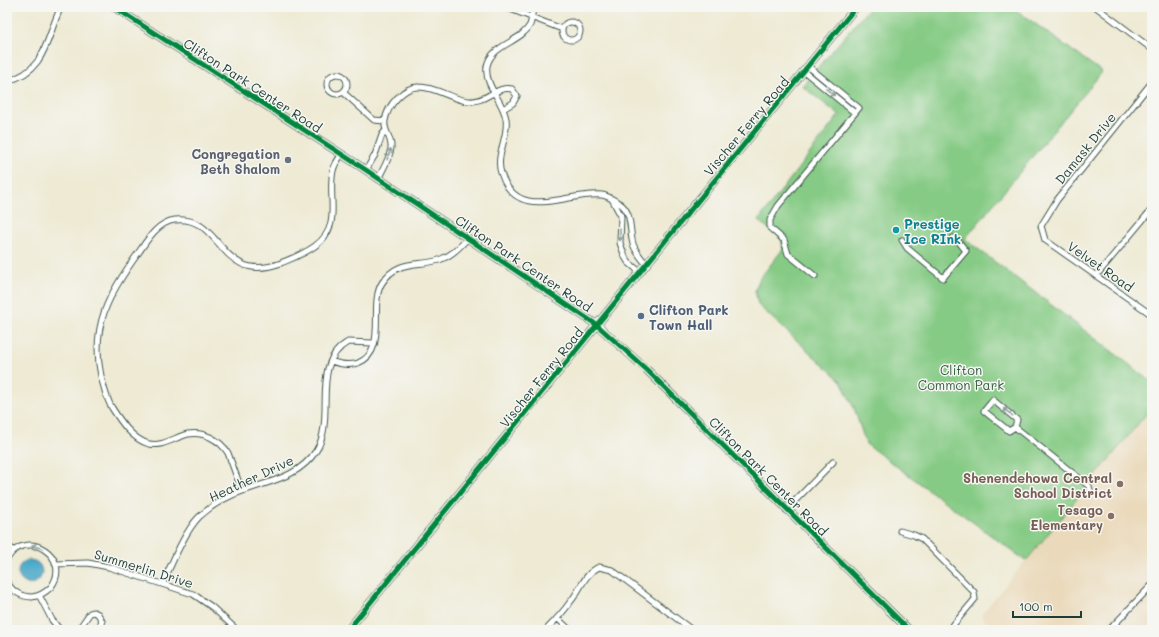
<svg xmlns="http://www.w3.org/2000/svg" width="1159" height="637" font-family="Mali,sans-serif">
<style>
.built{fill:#ead9ba}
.green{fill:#86cb85;stroke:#52845c}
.water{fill:#4aa8c9;stroke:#34727e}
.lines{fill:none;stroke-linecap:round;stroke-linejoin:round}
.street-casing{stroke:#3e574c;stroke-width:7}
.secondary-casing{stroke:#3e574c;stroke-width:9}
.street{stroke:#fff;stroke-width:5}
.secondary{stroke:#fff;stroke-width:7}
.cycleway-casing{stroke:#f6f6f2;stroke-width:8}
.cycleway{stroke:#00873e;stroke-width:5}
.oneway{stroke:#8f9e9a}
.worship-dot{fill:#6b7280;stroke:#f6f6f2;stroke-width:1.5}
.culture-dot{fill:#0f9aa8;stroke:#f6f6f2;stroke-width:1.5}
.service-dot{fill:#5c6f8a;stroke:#f6f6f2;stroke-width:1.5}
.education-dot{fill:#8d6e63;stroke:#f6f6f2;stroke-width:1.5}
.labels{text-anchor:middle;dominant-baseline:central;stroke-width:3;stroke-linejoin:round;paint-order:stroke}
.street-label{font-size:13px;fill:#1f3d34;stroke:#f6f6f2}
.worship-label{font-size:13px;font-weight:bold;fill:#5b616d;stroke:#f6f6f2;text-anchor:end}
.culture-label{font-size:13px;font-weight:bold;fill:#0d838f;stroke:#f6f6f2;text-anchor:start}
.service-label{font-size:13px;font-weight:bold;fill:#4e5e75;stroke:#f6f6f2;text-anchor:start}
.park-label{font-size:13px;fill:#396048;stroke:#f6f6f2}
.education-label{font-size:13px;font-weight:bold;fill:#785e54;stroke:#f6f6f2;text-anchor:end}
</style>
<rect width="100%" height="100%" fill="#f6f6f2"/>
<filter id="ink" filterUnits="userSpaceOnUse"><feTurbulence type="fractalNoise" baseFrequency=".025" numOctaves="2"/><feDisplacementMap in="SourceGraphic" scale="8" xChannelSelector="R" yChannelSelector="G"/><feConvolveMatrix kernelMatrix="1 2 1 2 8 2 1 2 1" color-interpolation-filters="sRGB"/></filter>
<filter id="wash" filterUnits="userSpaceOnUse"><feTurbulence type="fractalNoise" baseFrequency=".012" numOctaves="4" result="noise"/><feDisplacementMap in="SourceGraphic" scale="16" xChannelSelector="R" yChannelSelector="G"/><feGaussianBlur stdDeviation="0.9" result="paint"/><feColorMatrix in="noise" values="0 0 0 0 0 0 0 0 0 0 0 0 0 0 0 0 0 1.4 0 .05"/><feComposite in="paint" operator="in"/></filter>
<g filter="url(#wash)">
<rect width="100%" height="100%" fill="#eeead4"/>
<path class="built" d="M1152,407V630H1129L1121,625L1116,630H992L981,615Z"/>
<path class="green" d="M870,7H1012L1102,72L965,239L1152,382V407L1026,561L866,444L854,408L841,381L758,305L755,290L760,278L783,249L781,237L758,221L839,115L802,86Z"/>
<path class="water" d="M18 572a12 12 0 1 1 24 0a12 12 0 1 1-24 0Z"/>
</g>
<g filter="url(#ink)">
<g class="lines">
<g class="street-casing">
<path id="street" d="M505,7L562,29
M533,7C532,13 532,20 530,25C520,43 492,44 487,66C484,86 503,100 506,119C509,137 495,155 501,173C517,224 568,191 602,195C608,196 614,200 619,203C633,212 629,230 633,244C636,252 641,258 646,264
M1096,7L1152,49
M562 31a9 9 0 1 1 18 0a9 9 0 1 1-18 0Z
M809,67L859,108L778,206L770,220V228L784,240L788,254L815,276
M805,72L855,113
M327 84a10 10 0 1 1 20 0a10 10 0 1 1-20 0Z
M7,81C47,71 46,37 61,7
M1152,82L1057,200L1041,226L1045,240L1152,315
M343,92L374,120L385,121
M366,170L375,155L382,135L386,130
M378,179C383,169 390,158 391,148C392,137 383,131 385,121C387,106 404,86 419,87C437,87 452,100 469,101C485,103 497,85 512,89L517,96L513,103L503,109
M612,199L621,216L620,243L625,257L628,262L640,272
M902,240L907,248L943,278L966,251L959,242L953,238
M1096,276L1152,209
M331,361C339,364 349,366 358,363C389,351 368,305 382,283C397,259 417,267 439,260C451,256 459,248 468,238
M1015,427L1017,420L993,400L984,411L1009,431L1015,427L1089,486L1090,490
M242,491L228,453C220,440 204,431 188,434C175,437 163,447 149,444C132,439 121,422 112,408C106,398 104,387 101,376C90,325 110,292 139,252C147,240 158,222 175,220C223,214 218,286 281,263C293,258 304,254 315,246C343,226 327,198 333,171C334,165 338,160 341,155
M786,510L833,462
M900,531L914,535L922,539L974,592L975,599L949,630
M7,543L13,551
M7,559C27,526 73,558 51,587C46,592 40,596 32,597C21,597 12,591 7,582
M55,564L88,563L109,567L193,594L212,607L237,630
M163,583C171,565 185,531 199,517C211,506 228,496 243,491C270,481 299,477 316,451C337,418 309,364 348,342L373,343
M39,595L52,620L60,630
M557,618L570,630
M78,630L90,613L94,612L98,614L102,621L98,630
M546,630C555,621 564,611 571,601C581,589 584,574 599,567L612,570L692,630
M1109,630L1152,585"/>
</g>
<g class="secondary-casing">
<path id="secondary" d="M114,7L366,170L597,325L647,370L909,630
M348,630L856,7"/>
</g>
<use href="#street" class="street"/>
<use href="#secondary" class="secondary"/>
<g class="cycleway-casing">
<path id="cycleway" d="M114,7L366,170L597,325L647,370L909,630
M348,630L856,7"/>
</g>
<use href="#cycleway" class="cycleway"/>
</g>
<defs><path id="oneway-shaft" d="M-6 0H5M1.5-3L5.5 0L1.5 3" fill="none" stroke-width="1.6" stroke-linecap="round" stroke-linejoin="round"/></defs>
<g class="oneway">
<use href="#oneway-shaft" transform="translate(830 92) rotate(39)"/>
<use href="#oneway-shaft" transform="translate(389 154) rotate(-71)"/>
<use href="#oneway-shaft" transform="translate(620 235) rotate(90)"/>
<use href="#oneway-shaft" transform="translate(1008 412) rotate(-141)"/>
<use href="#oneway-shaft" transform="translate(37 547) rotate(-163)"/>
</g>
</g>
<circle class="worship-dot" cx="288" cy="160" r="4"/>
<circle class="culture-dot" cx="896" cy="230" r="4"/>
<circle class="service-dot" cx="641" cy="316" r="4"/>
<g class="education-dot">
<circle cx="1120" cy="484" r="4"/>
<circle cx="1111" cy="516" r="4"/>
</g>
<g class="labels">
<g class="street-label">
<text transform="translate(253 85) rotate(33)">Clifton Park Center Road</text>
<text transform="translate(746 126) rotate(-50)">Vischer Ferry Road</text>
<text transform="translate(1085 148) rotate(-51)">Damask Drive</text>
<text transform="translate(524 263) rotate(34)">Clifton Park Center Road</text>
<text transform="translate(1101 266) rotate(35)">Velvet Road</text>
<text transform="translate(541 377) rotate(-51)">Vischer Ferry Road</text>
<text transform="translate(769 476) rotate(45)">Clifton Park Center Road</text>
<text transform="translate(251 478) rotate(-25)">Heather Drive</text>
<text transform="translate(144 568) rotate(17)">Summerlin Drive</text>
</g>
<g class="worship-label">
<text x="280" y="153">Congregation<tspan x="280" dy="15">Beth Shalom</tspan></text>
</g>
<g class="culture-label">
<text x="904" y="223">Prestige<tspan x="904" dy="15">Ice RInk</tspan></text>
</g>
<g class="service-label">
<text x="649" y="309">Clifton Park<tspan x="649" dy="15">Town Hall</tspan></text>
</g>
<g class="park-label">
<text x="961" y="369">Clifton<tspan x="961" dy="15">Common Park</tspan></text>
</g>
<g class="education-label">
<text x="1112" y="477">Shenendehowa Central<tspan x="1112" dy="15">School District</tspan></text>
<text x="1103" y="509">Tesago<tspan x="1103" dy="15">Elementary</tspan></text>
</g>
</g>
<rect width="1159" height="637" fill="none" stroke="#f6f6f2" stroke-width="24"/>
<path d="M1013 611v6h68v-6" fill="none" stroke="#1f3d34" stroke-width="2"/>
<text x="1019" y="611" font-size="12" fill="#1f3d34" stroke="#f6f6f2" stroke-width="3" paint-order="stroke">100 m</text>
</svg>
